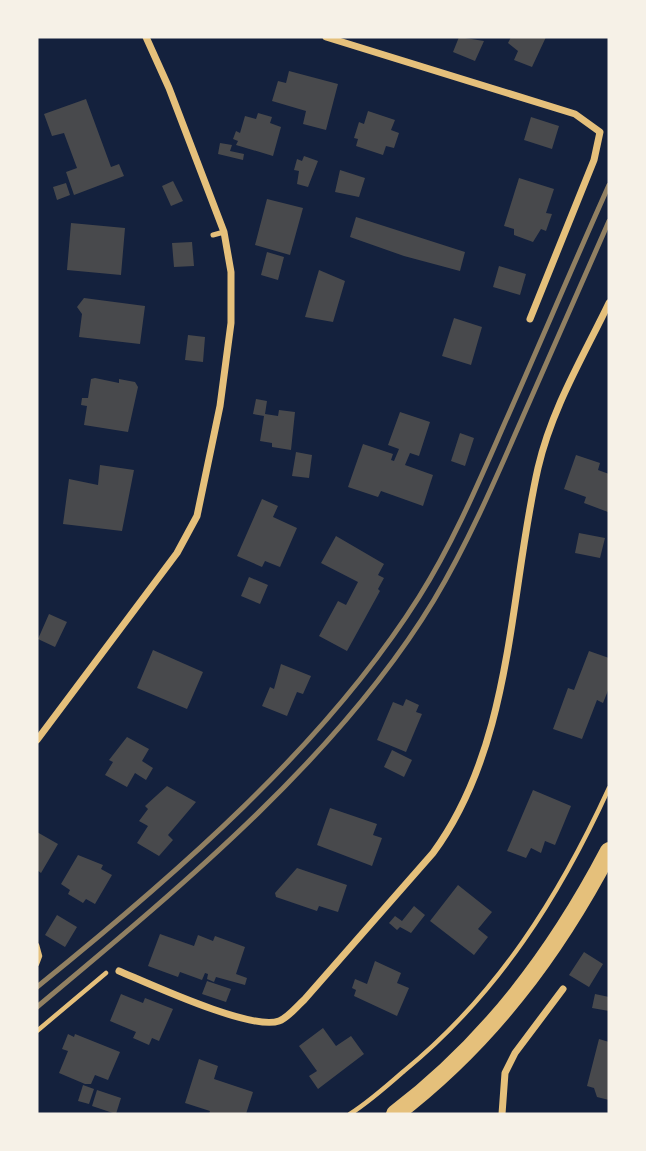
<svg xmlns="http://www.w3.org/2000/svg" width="646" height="1151" font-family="'Sofia Sans Condensed',sans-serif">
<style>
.building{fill:#48494c}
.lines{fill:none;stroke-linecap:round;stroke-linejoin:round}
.path{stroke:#e5c07b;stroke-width:4.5}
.service{stroke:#e5c07b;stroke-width:5}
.minor{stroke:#e5c07b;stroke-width:7}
.primary{stroke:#e5c07b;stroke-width:18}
.rail{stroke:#918062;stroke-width:5}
</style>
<rect width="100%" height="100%" fill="#14213d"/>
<path class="building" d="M459,37L484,41L475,61L453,52Z
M511,37H546L532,67L514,60L518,51L508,43Z
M289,71L338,84L326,130L303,124L306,111L272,101L278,81L286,83Z
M86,99L111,167L119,164L124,176L74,195L66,172L77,168L64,133L52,136L44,114Z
M368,111L395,120L391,130L399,133L394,148L386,146L383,155L356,146L358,139L354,138L359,122L364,124Z
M258,113L272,117L270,123L281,127L273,156L236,145L238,141L233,139L236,131L240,133L245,116L256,119Z
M531,117L559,126L552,149L524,140Z
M220,143L232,145L230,151L244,154L243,160L218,154Z
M304,156L318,161L308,187L297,184L299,171L294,170L297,159L302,161Z
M340,170L365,178L359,197L335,192Z
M519,178L554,189L546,213L552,214L546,231L541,229L533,242L514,235V229L504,226Z
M173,181L183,201L171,206L162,186Z
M66,183L70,195L57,200L53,187Z
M267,199L303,208L290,255L255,245Z
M356,217L465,252L460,271L404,256L350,237Z
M71,223L125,228L121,275L67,270Z
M192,242L194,266L174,267L172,243Z
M267,252L284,257L278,280L261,275Z
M499,266L526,274L520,295L493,287Z
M319,270L345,281L333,322L305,317Z
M84,298L145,306L140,344L79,337L82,314L77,307Z
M454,318L482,327L471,365L442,356Z
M188,335L205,337L203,362L185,360Z
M95,378L119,383V379L135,382L138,387L128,432L84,425L87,406L81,405L82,398H88L91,379Z
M256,399L267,401L265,414L278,416L279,410L295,412L291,450L272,447V443L260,441L264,416L253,414Z
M400,412L430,422L419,456L410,453L405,465L433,475L423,506L381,491L378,497L348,487L363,444L393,454L391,460L394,461L399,449L388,445Z
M460,433L474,438L465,466L451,461Z
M296,452L312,455L309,478L292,476Z
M576,455L600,463L598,470L609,474L608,512L584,503L586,497L564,489Z
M100,465L134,470L122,531L63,524L69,479L98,485Z
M262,499L278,506L273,517L297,528L280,567L265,561L262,567L237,556Z
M579,533L605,538L600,558L575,553Z
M336,536L384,564L378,575L384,578L378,589L380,591L347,651L319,636L338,601L346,605L358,582L321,563Z
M249,577L268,585L260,604L241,596Z
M49,614L67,622L55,647L38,639Z
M153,650L203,672L187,709L137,688Z
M589,651L609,658V688L603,703L597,700L582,739L553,729L568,688L574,690Z
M281,664L311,676L303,694L297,692L287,716L262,706L270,687L274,689Z
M406,699L419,705L416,712L422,714L406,752L377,740L393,702L403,706Z
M127,737L149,749L142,761L153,768L146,780L135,773L127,787L105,775L113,762L109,760Z
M392,750L412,760L404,777L384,767Z
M167,786L196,802L168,835L173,840L159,856L137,843L148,826L139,821L148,809L145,806Z
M533,790L571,806L555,845L545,841L541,853L531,848L526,858L507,851Z
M330,808L377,824L373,835L382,838L372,866L317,845Z
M37,832L58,844L41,873L37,870Z
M78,855L103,865L101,869L112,875L95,904L86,899L83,903L68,894L70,890L61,884Z
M297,868L347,885L338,912L319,906L317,911L276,897L275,893Z
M458,885L492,912L478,929L488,937L474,955L430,921Z
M414,906L425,915L411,933L400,927L397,930L389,923L395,916L402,921Z
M57,915L77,927L65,947L45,935Z
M160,934L194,946L198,935L213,941L215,936L245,947L236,974L247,978L245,985L216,977L214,982L207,979L208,974L205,973L202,980L180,972L178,977L148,966Z
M584,952L603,964L589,987L569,975Z
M375,961L401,973L397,983L409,988L397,1016L354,996L356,990L352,988L355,979L367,984Z
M207,981L231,989L226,1002L202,994Z
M121,994L143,1003L145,998L173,1009L159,1041L152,1038L149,1045L133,1038L136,1032L110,1021Z
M595,994L609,997V1011L592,1008Z
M323,1028L336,1046L351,1036L364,1054L318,1089L309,1076L317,1071L299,1046Z
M68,1034L74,1037L75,1034L120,1052L108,1080L95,1075L91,1084H85L59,1073L68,1051L62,1049Z
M599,1039L609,1042V1100L597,1097L594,1088L587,1086Z
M199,1059L218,1066L214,1079L253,1092L246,1114H209L210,1111L185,1103Z
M83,1085L94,1089L89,1104L78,1101Z
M97,1090L121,1098L116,1114L92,1106Z"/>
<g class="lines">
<path class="path" d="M37,945L40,956L37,964
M37,1031L106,973
M350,1114C369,1102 387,1086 404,1071C498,994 559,897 609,788"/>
<path class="service" d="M213,235L224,232"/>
<path class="minor" d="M326,37L575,114L600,132L594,160L530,319
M37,740L177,553L197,516L220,406L231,323V272L224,232L169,88L146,37
M119,971C150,984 251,1031 279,1021C288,1018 297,1006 304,1000L433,853C513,744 509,595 538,468C552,408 583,357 609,303
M502,1114L505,1073L515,1053L563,989"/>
<path class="primary" d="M395,1114C488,1043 555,954 609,851"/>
<path class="rail" d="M37,987C172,878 326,745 419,597C453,543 478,484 503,427C539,346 573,265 609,185
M37,1007C176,891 340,756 434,600C471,538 499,471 528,405C555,344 582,283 609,221"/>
</g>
<rect width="646" height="1151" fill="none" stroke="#f6f1e7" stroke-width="77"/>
</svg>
